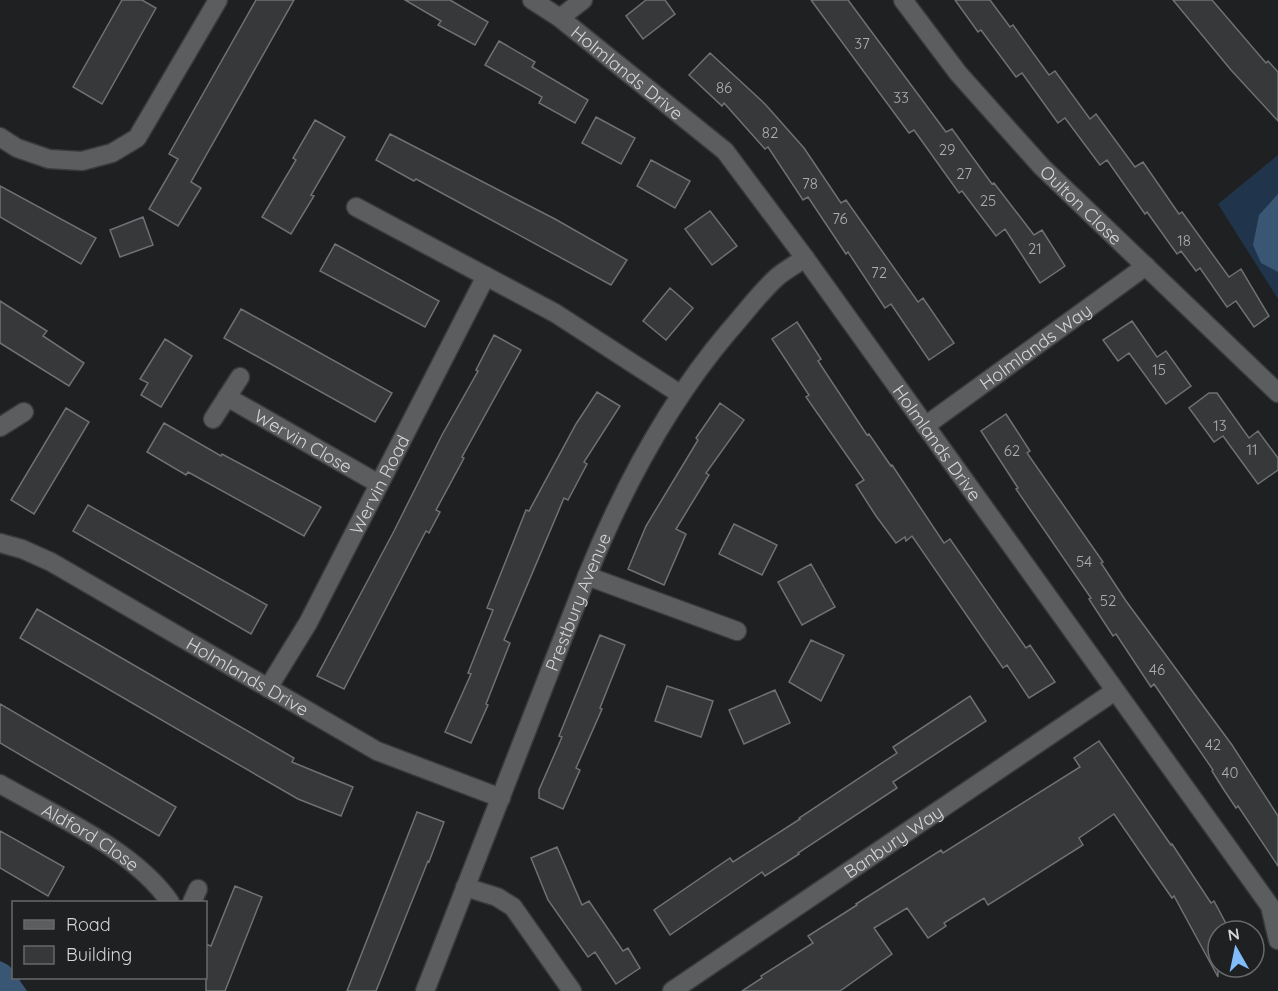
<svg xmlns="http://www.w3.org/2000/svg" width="1278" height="991" font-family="Quicksand,sans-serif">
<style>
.green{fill:#20354b}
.forest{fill:#3a5675}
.building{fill:#36383a;stroke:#6f7174;stroke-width:1.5}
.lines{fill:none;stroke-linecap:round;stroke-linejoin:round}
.minor-casing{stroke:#393a3c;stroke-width:21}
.minor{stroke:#5b5d5f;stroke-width:18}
.labels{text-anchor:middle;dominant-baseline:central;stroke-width:5;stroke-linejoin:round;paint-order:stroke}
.number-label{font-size:15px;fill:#adaeb0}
.street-label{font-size:18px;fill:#d5d6d8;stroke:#1e2021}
</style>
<rect width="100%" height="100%" fill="#1e2021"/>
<path class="green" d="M1278,155V299L1218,204Z"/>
<path class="forest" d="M1278,194V272L1261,263L1253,245L1259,215Z
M0,961C9,965 14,967 14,978H18L27,991H0Z"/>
<path class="building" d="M122,0H142L156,8L102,104L73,87Z
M256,0H294L191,182L201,188L178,226L149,209L178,159L169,154Z
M405,0H450L488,22L475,45L438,25L441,21Z
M646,0H665L675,14L643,39L626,16Z
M811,0H848L946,132L952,129L992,184L994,183L1034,235L1042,230L1065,266L1040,283L1005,229L996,236L962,191L959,193L914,130L909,133Z
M955,0H990L1010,27L1013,25L1049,75L1055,71L1090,119L1096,114L1135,167L1143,162L1179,214L1182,212L1229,277L1241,269L1269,316L1254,327L1236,301L1227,307L1200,268L1196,271L1181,251L1177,254L1147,212L1145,214L1107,160L1100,165L1065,118L1058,123L1022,73L1016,77L981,30L978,32Z
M1173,0H1212L1266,63L1268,61L1278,72V121L1231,70Z
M499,41L535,62L532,67L588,100L575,123L539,103L542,97L485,65Z
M710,53L765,104L804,148L841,203L846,200L918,302L923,298L954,343L929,360L891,304L885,308L848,252L846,254L808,197L803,200L768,147L765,149L724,103L722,106L689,75Z
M596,117L635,138L621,164L582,143Z
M315,120L345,137L311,195L314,196L291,234L262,217L296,160L293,158Z
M390,134L555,219L627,260L611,285L416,179L414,181L376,160Z
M651,160L690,181L675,208L637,186Z
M0,186L96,238L81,264L0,217Z
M710,211L737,246L712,265L685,229Z
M143,217L153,245L120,257L110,230Z
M335,244L439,301L425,327L320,271Z
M670,288L693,308L666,340L643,321Z
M0,301L47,331L43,336L84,363L69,386L0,343Z
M241,309L392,393L375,422L224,338Z
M1132,321L1157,357L1166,351L1191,386L1166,404L1129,353L1118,361L1103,340Z
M797,322L821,359L818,361L867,435L869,434L891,466L892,465L944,543L950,539L1026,648L1030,645L1055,682L1029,698L1007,665L1003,668L912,536L906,541L905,537L896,543L876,516L856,485L864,480L806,397L809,395L772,339Z
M494,335L521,350L462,457L464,458L436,510L440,512L429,533L426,531L344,689L317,676L394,531L442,435L478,371L476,370Z
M165,339L192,356L161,407L141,395L148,383L140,379Z
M597,392L620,406L584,462L587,464L568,500L564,498L504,640L510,643L486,704L488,705L471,743L445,732L471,674L468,673L493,610L487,608L526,510L529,511L576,424Z
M1209,393H1217L1249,438L1258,431L1278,458V470L1258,484L1223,436L1214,442L1189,408Z
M720,403L744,420L706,473L709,475L676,529L686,534L664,585L628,569L646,526L698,440L696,438Z
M66,408L89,422L34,514L11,500Z
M1006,414L1030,451L1027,453L1103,562L1101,563L1126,601L1232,745L1278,816V866L1238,806L1236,808L1224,790L1212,771L1213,770L1154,684L1151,687L1116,634L1113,636L1089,599L1091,598L1016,489L1018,488L981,431Z
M164,423L221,456L222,454L321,507L304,536L188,472L186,475L147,452Z
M88,505L267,605L251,634L73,531Z
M734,524L777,545L762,575L719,554Z
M811,564L835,607L802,625L778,582Z
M37,609L294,758L292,762L353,787L341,816L298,799L20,638Z
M600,635L625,645L600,708L602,709L576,768L580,770L563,809L539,798V790L562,737L559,736Z
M811,640L844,655L821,701L789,682Z
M667,686L713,701L701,737L655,721Z
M775,690L790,723L744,744L729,710Z
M970,696L986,721L893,782L897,788L798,853L799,854L765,876L762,872L670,935L654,910L730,858L733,862L800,819L799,818L897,753L893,747Z
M0,704L176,807L159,836L0,743Z
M1099,741L1171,845L1172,844L1211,903L1214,901L1230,931H1218V977L1174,896L1172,898L1114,814L1079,838L1083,845L988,905L984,898L944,923L946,926L928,938L907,908L874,928L892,954L840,991H742L762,978L761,976L813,943L808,936L857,905L856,904L941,850L943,853L1080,767L1074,758Z
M417,812L444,822L429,862L428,861L376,991H347Z
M0,831L64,867L48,896L0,868Z
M557,847L582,905L589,901L623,951L628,948L640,968L616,984L595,952L588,957L548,900L531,858Z
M235,886L262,897L225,991H206V944L211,946Z"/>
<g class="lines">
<g class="minor-casing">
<g id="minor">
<path id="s1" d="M532,0L560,18L725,151L805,258L1270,906L1278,940"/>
<path id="s2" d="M903,0L958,73L1042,167L1278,393"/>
<path d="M560,18L583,0"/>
<path d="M0,137L17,148L49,159L82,161L112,153L137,138L218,0"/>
<path d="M356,207L555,313L680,394"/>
<path id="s3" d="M227,397L379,484"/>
<path d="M213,419L240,377"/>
<path id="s4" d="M925,426L1146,266"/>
<path d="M0,427L24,412"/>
<path id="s5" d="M0,543L22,549L51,562L377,751L501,798"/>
<path d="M587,576L737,631"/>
<path id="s6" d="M268,688L308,623L486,276"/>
<path id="s7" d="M0,784C56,816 134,850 170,902"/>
<path d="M465,887L497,897L513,907L572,991"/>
<path d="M192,902L198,889"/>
<path id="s8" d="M425,991L587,576C623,487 667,404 729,331C744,314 758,295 775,279C783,271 795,265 805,258"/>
<path id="s9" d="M672,991L1115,691"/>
</g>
</g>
<use href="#minor" class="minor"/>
</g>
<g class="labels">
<g class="number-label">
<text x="862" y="43">37</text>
<text x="724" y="87">86</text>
<text x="901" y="97">33</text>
<text x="770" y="132">82</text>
<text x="947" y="149">29</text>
<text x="964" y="173">27</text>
<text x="810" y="183">78</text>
<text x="988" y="200">25</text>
<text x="840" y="218">76</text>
<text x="1184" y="240">18</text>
<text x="1035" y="248">21</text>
<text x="879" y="272">72</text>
<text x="1159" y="369">15</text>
<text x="1220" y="425">13</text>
<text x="1252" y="449">11</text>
<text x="1012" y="450">62</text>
<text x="1084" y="561">54</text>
<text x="1108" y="600">52</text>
<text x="1157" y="669">46</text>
<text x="1213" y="744">42</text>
<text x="1230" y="772">40</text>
</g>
<g class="street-label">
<text stroke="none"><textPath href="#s1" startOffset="120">Holmlands Drive</textPath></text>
<text stroke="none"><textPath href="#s2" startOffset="272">Oulton Close</textPath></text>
<text stroke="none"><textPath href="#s4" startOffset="136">Holmlands Way</textPath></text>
<text stroke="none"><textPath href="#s3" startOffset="88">Wervin Close</textPath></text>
<text stroke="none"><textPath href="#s1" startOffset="606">Holmlands Drive</textPath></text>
<text stroke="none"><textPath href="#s6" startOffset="232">Wervin Road</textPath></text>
<text stroke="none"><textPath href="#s8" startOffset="418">Prestbury Avenue</textPath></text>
<text stroke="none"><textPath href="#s5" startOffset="282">Holmlands Drive</textPath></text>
<text stroke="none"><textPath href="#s7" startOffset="105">Aldford Close</textPath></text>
<text stroke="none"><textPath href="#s9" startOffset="267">Banbury Way</textPath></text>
</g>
</g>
<rect x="12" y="901" width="195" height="78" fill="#1e2021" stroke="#67696a" stroke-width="1.5"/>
<rect x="24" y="920" width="30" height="9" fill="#5b5d5f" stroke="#67696a" stroke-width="1.5"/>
<text x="66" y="931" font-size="18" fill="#d5d6d8">Road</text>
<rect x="24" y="946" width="30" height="18" fill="#36383a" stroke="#67696a" stroke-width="1.5"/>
<text x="66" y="961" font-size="18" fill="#d5d6d8">Building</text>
<g transform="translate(1236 949) rotate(351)"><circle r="28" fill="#1e2021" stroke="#67696a" stroke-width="1.5"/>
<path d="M0-4.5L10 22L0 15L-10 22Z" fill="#83bcfb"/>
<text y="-9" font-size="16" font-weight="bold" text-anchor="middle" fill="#d5d6d8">N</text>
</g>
</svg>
